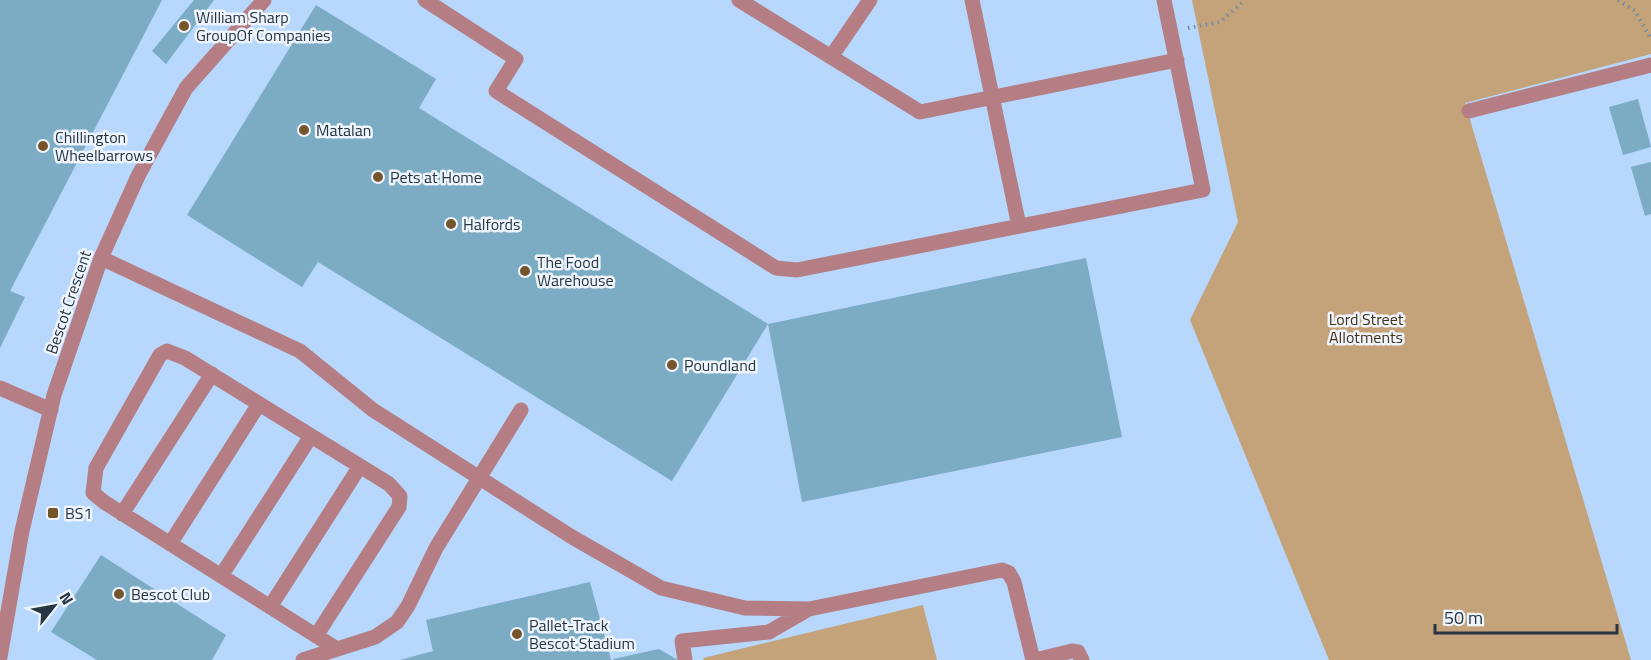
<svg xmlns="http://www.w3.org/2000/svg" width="1651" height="660" font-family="'Titillium Web',sans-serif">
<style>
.green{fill:#c4a37b}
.building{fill:#7cabc4}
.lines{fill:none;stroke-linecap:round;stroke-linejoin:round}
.path{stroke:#738aa4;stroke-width:4;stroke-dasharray:1.5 4.5;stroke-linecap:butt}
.minor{stroke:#b57d84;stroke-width:15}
.poi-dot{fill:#75552b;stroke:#eff5fd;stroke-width:2}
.labels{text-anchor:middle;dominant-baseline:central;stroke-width:5;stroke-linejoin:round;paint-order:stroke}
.poi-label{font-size:16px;fill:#283543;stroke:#eff5fd;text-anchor:start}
.street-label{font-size:16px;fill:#283543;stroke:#eff5fd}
.park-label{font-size:16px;fill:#473218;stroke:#eff5fd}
</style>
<rect width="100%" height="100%" fill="#b7d7fc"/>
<path class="green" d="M1192,0H1651V54L1465,103L1631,660H1329L1190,320L1238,222Z
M923,605L937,660H704L703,658Z"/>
<path class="building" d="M0,0H162L10,291L25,297L0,348Z
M194,0H214L166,64L152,51Z
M316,5L436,79L419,108L768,324L672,481L318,262L302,287L187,215Z
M1638,99L1651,147L1623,155L1609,107Z
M1651,162V214L1645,216L1631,167Z
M1086,258L1122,437L802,502L768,324Z
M101,555L226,635L212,660H97L51,632Z
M590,582L611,660H400L433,651L426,620Z
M659,649L678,660H613V659Z"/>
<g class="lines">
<path class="path" d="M1618,0L1635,11L1651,39
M1188,28L1220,22L1245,0"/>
<path class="minor" d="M425,0L516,59L496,91L776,268L797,270L1203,190L1164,0
M739,0L920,112L1177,60
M972,0L1019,226
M831,57L870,0
M1469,111L1651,65
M101,258L300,351L373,410L572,537L661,588L745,608L809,609L1002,570L1009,573L1014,582L1033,660
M0,388L51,410
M122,514L212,374
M170,544L259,404
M221,576L311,436
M270,607L360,466
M316,636L399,507L400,496L389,484L185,358L167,351L160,355L96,468L93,493L104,502L337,649
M0,657L22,531L54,395L101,258L138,176L186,88L264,0
M303,660L375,637L397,622L408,606L436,548L521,410
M685,660L682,641L769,632L807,610
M1035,660L1072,651L1078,652L1082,660"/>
</g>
<g class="poi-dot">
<circle cx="184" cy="26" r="6"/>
<circle cx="304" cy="130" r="6"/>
<circle cx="43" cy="146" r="6"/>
<circle cx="378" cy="177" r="6"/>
<circle cx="451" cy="224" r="6"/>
<circle cx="525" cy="271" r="6"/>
<circle cx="672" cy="365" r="6"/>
<rect x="47" y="507" width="12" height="12" rx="3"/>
<circle cx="119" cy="594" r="6"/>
<circle cx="517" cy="634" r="6"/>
</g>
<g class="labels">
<g class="poi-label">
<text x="196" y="17">William Sharp<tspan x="196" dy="18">GroupOf Companies</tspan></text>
<text x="316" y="130">Matalan</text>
<text x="55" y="137">Chillington<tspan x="55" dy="18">Wheelbarrows</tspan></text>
<text x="390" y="177">Pets at Home</text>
<text x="463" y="224">Halfords</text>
<text x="537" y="262">The Food<tspan x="537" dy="18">Warehouse</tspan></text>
<text x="684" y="365">Poundland</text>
<text x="65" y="513">BS1</text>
<text x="131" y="594">Bescot Club</text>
<text x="529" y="625">Pallet-Track<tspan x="529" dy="18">Bescot Stadium</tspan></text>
</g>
<g class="street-label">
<text transform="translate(68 302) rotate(-71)">Bescot Crescent</text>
</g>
<g class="park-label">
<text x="1366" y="319">Lord Street<tspan x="1366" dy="18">Allotments</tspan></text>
</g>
</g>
<g transform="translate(54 606) rotate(59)" stroke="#eff5fd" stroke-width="4.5" paint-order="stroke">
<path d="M0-4.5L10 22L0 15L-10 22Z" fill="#283543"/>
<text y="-9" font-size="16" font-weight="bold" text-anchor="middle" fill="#283543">N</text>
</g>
<path d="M1435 624v9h182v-9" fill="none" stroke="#283543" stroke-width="3"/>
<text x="1444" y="624" font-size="18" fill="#283543" stroke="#eff5fd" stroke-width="4.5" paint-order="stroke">50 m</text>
</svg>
